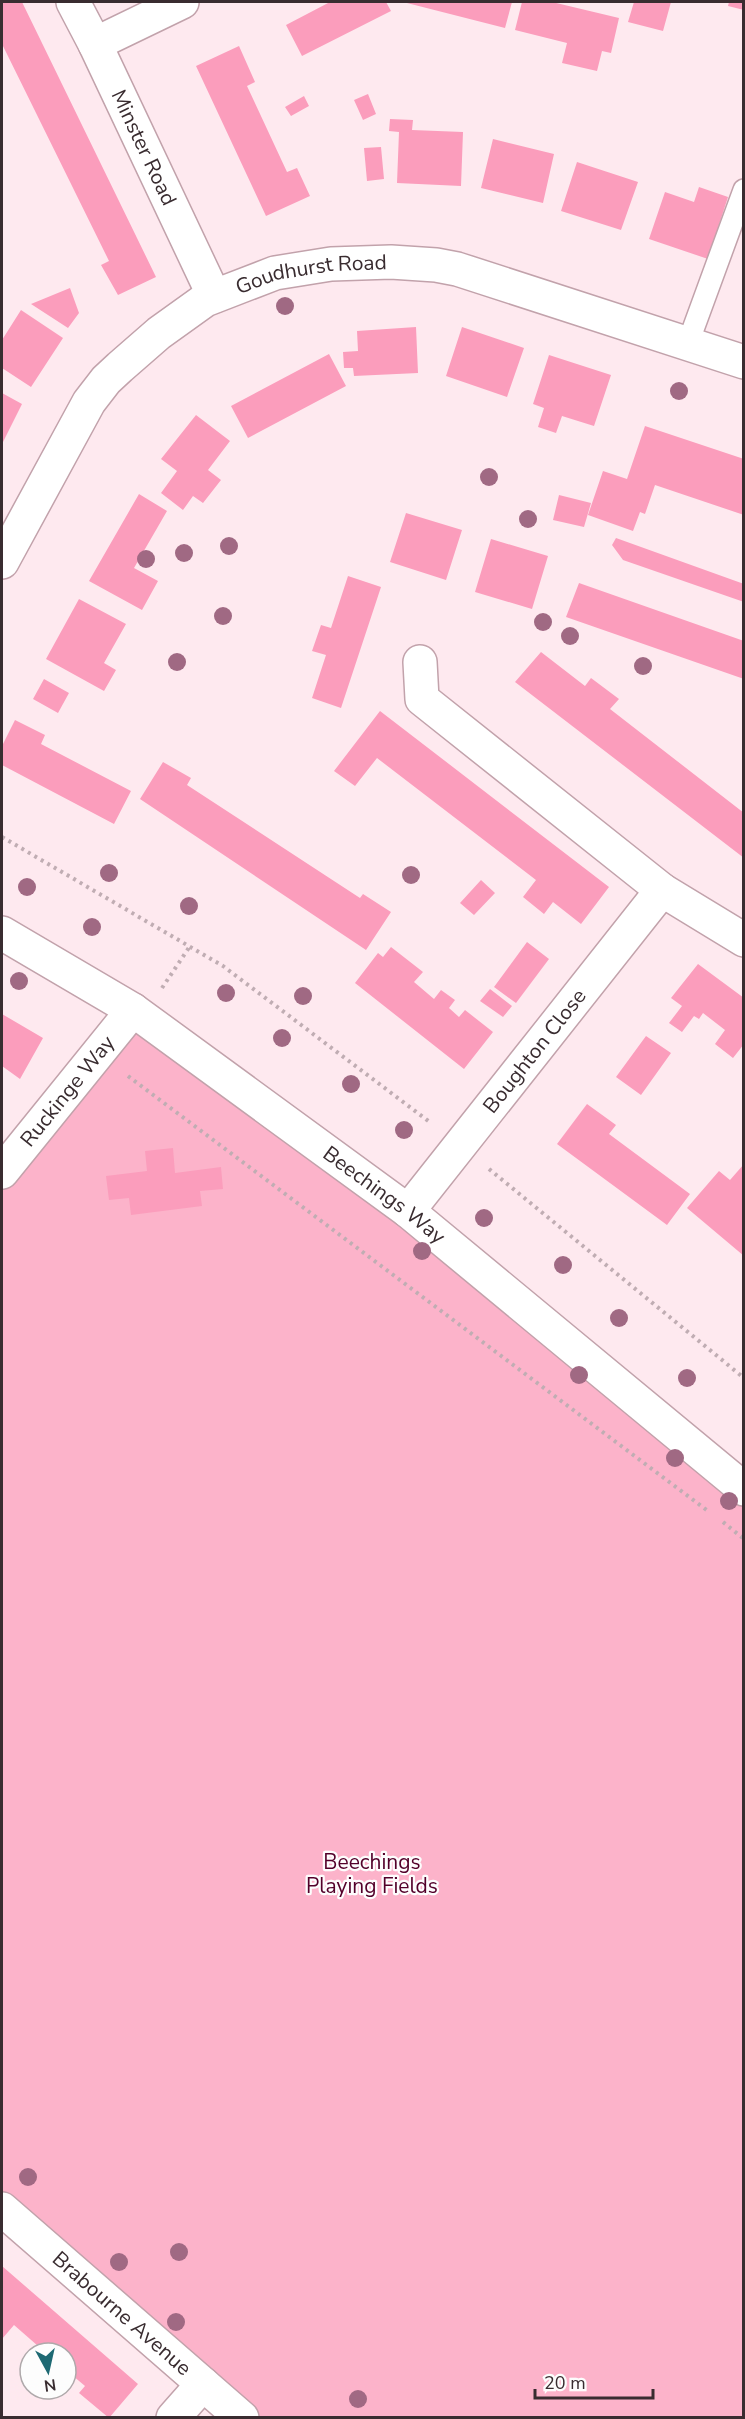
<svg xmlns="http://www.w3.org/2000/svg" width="745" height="2419" font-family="'Nunito Sans',sans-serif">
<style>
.green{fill:#fcb3ca}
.building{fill:#fb9dbc}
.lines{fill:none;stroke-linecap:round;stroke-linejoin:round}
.service-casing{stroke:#c2a2ab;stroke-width:24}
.minor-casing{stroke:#c2a2ab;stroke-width:36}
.tertiary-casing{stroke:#c2a2ab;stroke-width:36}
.path{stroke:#c0adb3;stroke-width:4;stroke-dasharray:3 4.5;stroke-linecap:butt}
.service{stroke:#fff;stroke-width:21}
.minor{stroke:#fff;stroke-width:33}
.tertiary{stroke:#fff;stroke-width:33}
.tree{fill:#a06983}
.labels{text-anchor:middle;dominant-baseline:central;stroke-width:4.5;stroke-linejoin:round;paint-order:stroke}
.street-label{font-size:21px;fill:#392c30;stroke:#fdfdfd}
.park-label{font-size:21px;fill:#53002a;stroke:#fdfdfd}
</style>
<rect width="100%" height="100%" fill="#fee9ef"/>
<path class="green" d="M133,1010L743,1489V2417H242L2,2209V1172Z"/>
<path class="building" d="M2,2H22L156,277L118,295L101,265L109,261L2,44Z
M330,2H386L391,11L302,56L286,25Z
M403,2H512L505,28Z
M522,2H552L619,18L611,53L602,51L597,71L562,63L567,43L515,30Z
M634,2H671L663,31L628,22Z
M729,2H744V10L728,6Z
M239,46L255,82L247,86L287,172L297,168L310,196L266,216L196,66Z
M368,94L376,114L363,120L354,100Z
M304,96L309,106L291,116L285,107Z
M390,119L413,120L412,130L463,132L461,186L397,183L399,132L389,131Z
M493,139L554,154L543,203L481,188Z
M381,147L384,179L367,181L364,148Z
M577,162L638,182L621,230L561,211Z
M699,187L728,197L708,259L649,239L665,192L694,202Z
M70,288L79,313L68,328L31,304Z
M21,310L63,338L31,387L2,368V340Z
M416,327L418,373L354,376L353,368H344L343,352L358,351L357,331Z
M462,327L524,348L507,397L446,376Z
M329,354L346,386L248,438L231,406Z
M549,355L611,375L594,426L562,416L556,433L538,427L544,408L533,404Z
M2,393L22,404L2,444Z
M196,415L230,441L208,470L221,480L203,503L193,496L183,510L161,493L177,471L161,459Z
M645,426L744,459V515L655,485L645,514L640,512L633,531L588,515L603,471L627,479Z
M139,494L167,511L134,568L158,581L142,610L89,581Z
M559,495L591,503L584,527L553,520Z
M406,513L462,530L446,580L390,562Z
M616,538L744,584V602L623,560L612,545Z
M491,539L548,556L532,609L475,592Z
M348,576L381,587L341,708L312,698L326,655L312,651L321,625L331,628Z
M579,583L744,641V679L566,617Z
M79,599L126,624L104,663L116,670L104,691L46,659Z
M541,652L585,686L591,678L619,699L610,709L744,813V858L515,682Z
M44,679L69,693L58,713L33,699Z
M380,711L609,887L581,924L553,902L544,914L523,897L536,880L377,758L355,786L334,771Z
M15,720L45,735L41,744L131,791L114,824L2,765V746Z
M163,762L191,778L187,785L360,898L363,894L391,912L366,950L140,799Z
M481,880L495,893L474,915L460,903Z
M527,942L549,959L516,1003L494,987Z
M391,947L423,972L414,982L434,999L441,990L455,1000L449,1008L459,1017L465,1010L493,1032L464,1069L355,983L378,953L383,957Z
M698,964L744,998V1044L733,1058L715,1044L725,1030L703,1013L699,1019L694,1016L682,1032L669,1023L682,1006L671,998Z
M490,989L512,1006L503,1017L480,1001Z
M2,1014L43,1038L20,1079L2,1066Z
M646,1036L671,1053L641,1095L616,1077Z
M587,1104L616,1125L609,1134L690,1194L667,1225L557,1144Z
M173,1148L175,1173L221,1167L223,1189L200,1191L202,1206L131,1215L129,1198L109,1200L106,1176L147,1171L145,1151Z
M744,1164V1256L687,1208L719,1171L730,1180Z
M2,2266L138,2384L109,2418L79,2393L85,2386L66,2370V2353H46L14,2325L2,2339Z"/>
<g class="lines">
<g class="service-casing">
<path id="service" d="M688,343L744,190"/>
</g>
<g class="minor-casing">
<g id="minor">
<path id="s1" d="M73,2L95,44L214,296"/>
<path d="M95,44L182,2"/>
<path id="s2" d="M2,562L89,402L106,380L120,367L159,333L205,300L275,273L331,264L391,262L436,265L457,269L744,362"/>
<path d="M420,662L422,699L662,890L744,940"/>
<path id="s3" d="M2,1172L133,1010"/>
<path id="s4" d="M408,1211L662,890"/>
<path id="s5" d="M2,2209L242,2418"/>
<path d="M173,2418L203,2384"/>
</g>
</g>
<g class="tertiary-casing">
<g id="tertiary">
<path id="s6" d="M2,933L133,1010L408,1211L744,1489"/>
</g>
</g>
<path class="path" d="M2,837L223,966L431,1123
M162,988L190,946
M128,1076L708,1511
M489,1169L744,1378
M723,1522L744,1539"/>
<use href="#service" class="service"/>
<use href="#minor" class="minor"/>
<use href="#tertiary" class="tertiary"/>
</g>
<g class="tree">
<circle cx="285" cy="306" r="9"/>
<circle cx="679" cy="391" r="9"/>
<circle cx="489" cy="477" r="9"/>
<circle cx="528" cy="519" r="9"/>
<circle cx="229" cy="546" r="9"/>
<circle cx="184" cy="553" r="9"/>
<circle cx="146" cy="559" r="9"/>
<circle cx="223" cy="616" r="9"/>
<circle cx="543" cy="622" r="9"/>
<circle cx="570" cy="636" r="9"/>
<circle cx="177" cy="662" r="9"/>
<circle cx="643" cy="666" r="9"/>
<circle cx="109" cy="873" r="9"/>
<circle cx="411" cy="875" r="9"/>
<circle cx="27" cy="887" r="9"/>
<circle cx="189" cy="906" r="9"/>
<circle cx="92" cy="927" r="9"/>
<circle cx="19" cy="981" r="9"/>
<circle cx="226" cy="993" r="9"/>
<circle cx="303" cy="996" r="9"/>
<circle cx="282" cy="1038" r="9"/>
<circle cx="351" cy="1084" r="9"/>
<circle cx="404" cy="1130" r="9"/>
<circle cx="484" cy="1218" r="9"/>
<circle cx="422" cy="1251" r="9"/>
<circle cx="563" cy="1265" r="9"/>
<circle cx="619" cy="1318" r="9"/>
<circle cx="579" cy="1375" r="9"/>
<circle cx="687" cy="1378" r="9"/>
<circle cx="675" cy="1458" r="9"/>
<circle cx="729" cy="1501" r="9"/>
<circle cx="28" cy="2177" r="9"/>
<circle cx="179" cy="2252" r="9"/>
<circle cx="119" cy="2262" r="9"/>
<circle cx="176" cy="2322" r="9"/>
<circle cx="358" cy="2399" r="9"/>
</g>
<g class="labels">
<g class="street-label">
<text stroke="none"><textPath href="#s1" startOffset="162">Minster Road</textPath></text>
<text stroke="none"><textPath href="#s2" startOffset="448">Goudhurst Road</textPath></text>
<text stroke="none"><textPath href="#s4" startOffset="204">Boughton Close</textPath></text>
<text stroke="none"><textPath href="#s3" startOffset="104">Ruckinge Way</textPath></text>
<text stroke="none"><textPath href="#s6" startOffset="464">Beechings Way</textPath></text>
<text stroke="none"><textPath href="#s5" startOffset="159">Brabourne Avenue</textPath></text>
</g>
<g class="park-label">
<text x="372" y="1862">Beechings<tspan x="372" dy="24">Playing Fields</tspan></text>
</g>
</g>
<rect width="745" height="2419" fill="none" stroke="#392c30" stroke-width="6"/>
<g transform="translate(48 2371) rotate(172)"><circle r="28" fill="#fdfdfd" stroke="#afa9ab" stroke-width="1.5"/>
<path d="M0-4.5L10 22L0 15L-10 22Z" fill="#1e6973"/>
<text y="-9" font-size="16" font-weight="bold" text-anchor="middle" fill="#392c30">N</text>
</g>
<path d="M535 2389v9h118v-9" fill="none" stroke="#392c30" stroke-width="3"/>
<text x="544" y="2389" font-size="18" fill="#392c30" stroke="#fdfdfd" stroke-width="4.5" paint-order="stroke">20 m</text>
</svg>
